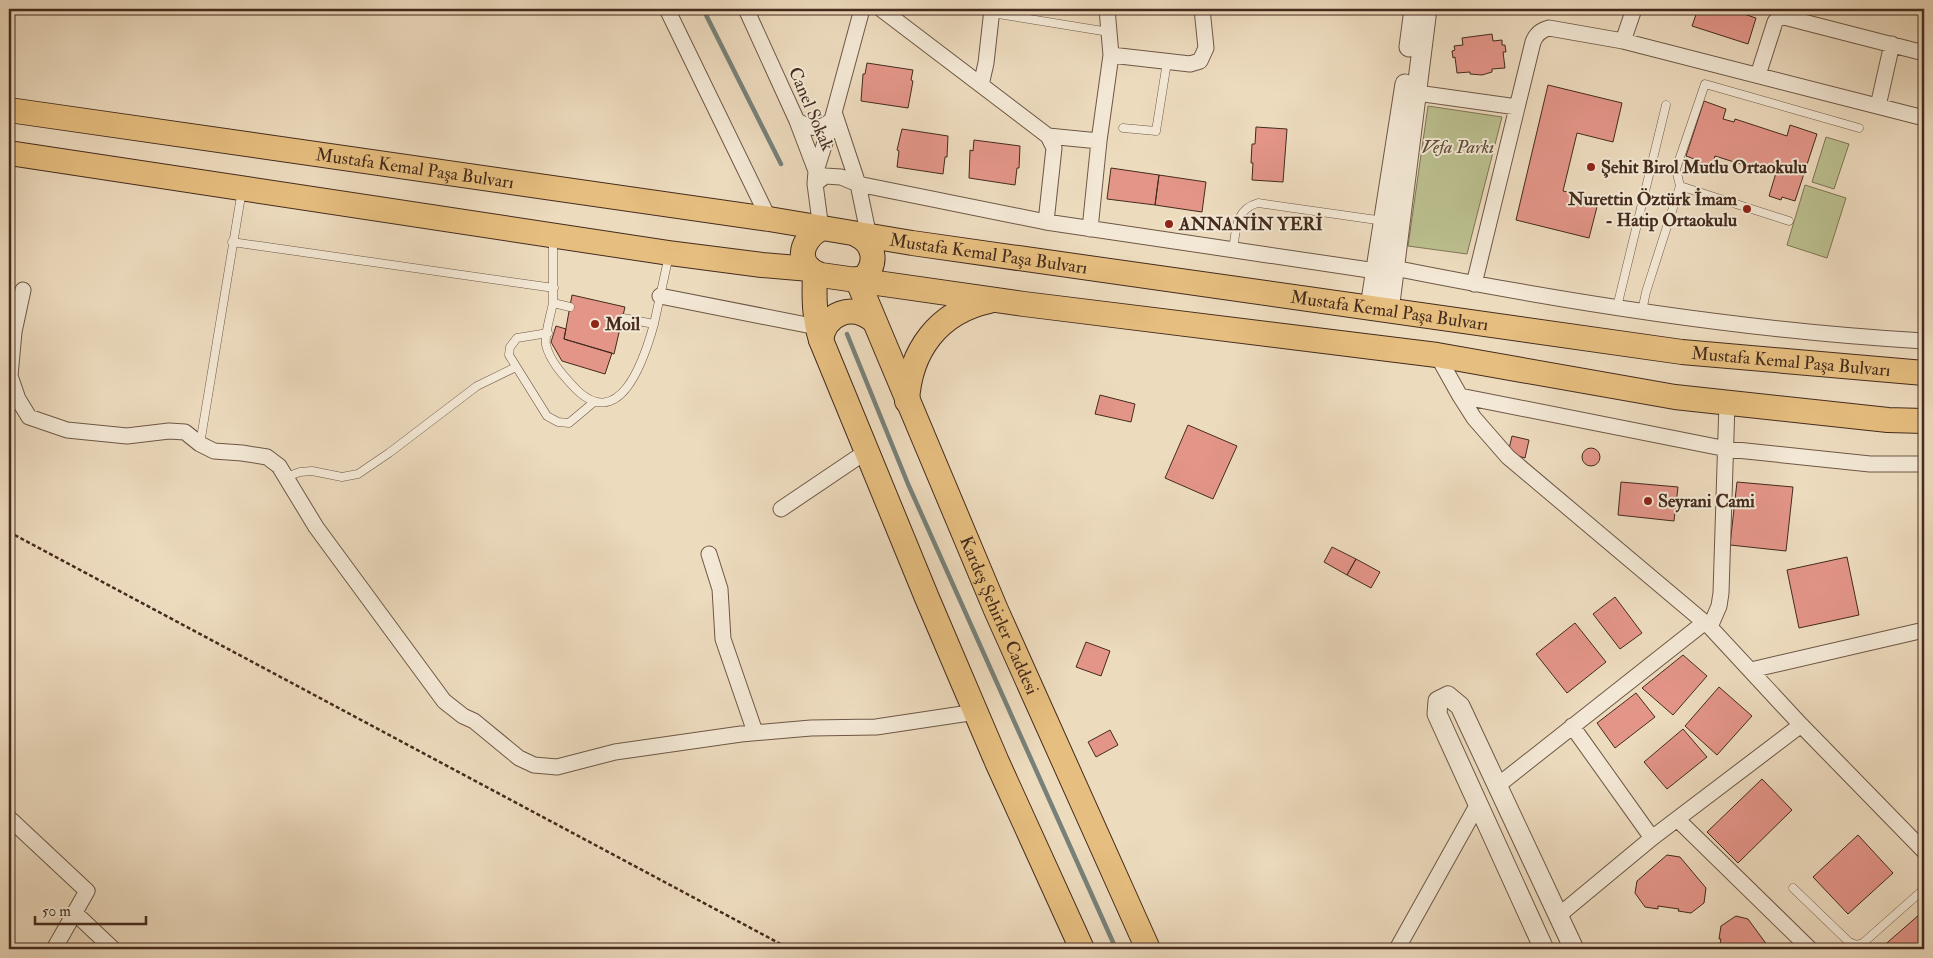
<svg xmlns="http://www.w3.org/2000/svg" width="1933" height="958" font-family="'IM FELL Double Pica',serif">
<style>
.green{fill:#bbbf8f;stroke:#807556}
.lines{fill:none;stroke-linecap:round;stroke-linejoin:round}
.stream{stroke:#788179;stroke-width:4.5}
.building{fill:#e39588;stroke:#442b1d}
.service-casing{stroke:#6e5745;stroke-width:9}
.minor-casing{stroke:#6e5745;stroke-width:17}
.tertiary-casing{stroke:#6e5745;stroke-width:21}
.primary-casing{stroke:#442b1d;stroke-width:26}
.path{stroke:#442b1d;stroke-width:2.5;stroke-dasharray:4 2.5;stroke-linecap:butt}
.service{stroke:#f3e8d5;stroke-width:8}
.minor{stroke:#f3e8d5;stroke-width:15}
.tertiary{stroke:#f3e8d5;stroke-width:19}
.primary{stroke:#e6be7f;stroke-width:24}
.poi-dot{fill:#8f2418;stroke:#f3e8d5;stroke-width:2}
.labels{text-anchor:middle;dominant-baseline:central;stroke-width:4;stroke-linejoin:round;paint-order:stroke}
.street-label{font-size:18px;fill:#442b1d;stroke:#f3e8d5}
.park-label{font-size:18px;font-style:italic;fill:#5c4934;stroke:#f3e8d5}
.poi-label{font-size:18px;font-weight:bold;fill:#442b1d;stroke:#f3e8d5;text-anchor:start}
</style>
<rect width="100%" height="100%" fill="#eddbbe"/>
<filter id="stains"><feTurbulence type="fractalNoise" baseFrequency=".004" numOctaves="4"/><feColorMatrix values="0 0 0 0 .2 0 0 0 0 .09 0 0 0 0 .02 0 0 0 .5 -.17"/></filter>
<radialGradient id="worn" r=".72"><stop offset=".6" stop-color="#630" stop-opacity="0"/><stop offset="1" stop-color="#630" stop-opacity=".3"/></radialGradient>
<path class="green" d="M1428,106L1502,117L1467,254L1408,246Z
M1826,137L1849,144L1834,189L1812,182Z
M1805,185L1846,198L1827,258L1787,245Z"/>
<g class="lines">
<path class="stream" d="M703,9L781,164
M847,334L908,484L1116,949"/>
</g>
<path class="building" d="M1698,9H1729L1756,18L1748,44L1692,26Z
M1492,34L1493,41L1502,40V45H1505L1506,52H1503L1505,68L1492,69V72L1482,75L1470,74V72L1457,73L1455,57L1453,58L1452,51L1455,50L1454,46L1463,45L1462,38Z
M867,63L913,70L911,80L913,81L908,108L861,101L863,74H865Z
M1548,85L1622,103L1613,142L1577,133L1563,191L1599,199L1589,238L1516,220Z
M1704,101L1726,109L1723,119L1734,122L1735,119L1787,136L1790,125L1817,134L1795,201L1782,197L1781,200L1769,196L1776,173L1767,170L1766,172L1715,156L1711,168L1699,164L1700,161L1686,156Z
M1256,127L1287,129L1283,182L1252,180L1253,163H1251L1252,144H1255Z
M902,129L948,136L947,157H945L943,174L897,167L899,151L897,150Z
M974,140L1020,146L1019,168H1017L1015,185L969,178L970,150L973,151Z
M1111,168L1159,175L1155,205L1107,199Z
M1159,175L1206,182L1202,212L1155,205Z
M572,295L625,307L614,354L564,339Z
M556,326L566,329L564,339L612,353L605,374L562,361L551,342Z
M1100,395L1135,404L1131,422L1095,414Z
M1188,425L1237,446L1213,499L1165,478Z
M1512,436L1529,440L1525,458L1508,453Z
M1582 457a9 9 0 1 1 18 0a9 9 0 1 1-18 0Z
M1621,482L1678,487L1674,521L1618,515Z
M1737,482L1793,487L1786,551L1730,545Z
M1332,547L1356,559L1347,575L1324,562Z
M1847,557L1859,615L1799,628L1787,570Z
M1356,559L1380,572L1371,588L1347,575Z
M1615,597L1642,633L1620,649L1593,614Z
M1575,623L1606,662L1567,693L1536,654Z
M1086,642L1110,651L1101,676L1076,667Z
M1683,655L1707,676L1673,715L1642,688Z
M1719,687L1752,716L1717,755L1685,726Z
M1636,693L1655,717L1615,748L1597,723Z
M1683,729L1707,757L1667,789L1644,762Z
M1110,730L1118,745L1096,757L1088,742Z
M1762,779L1792,810L1738,863L1707,832Z
M1858,835L1893,873L1848,914L1813,877Z
M1667,855L1680,857L1706,888L1704,903L1691,913L1678,911L1679,909L1658,906V909L1645,907L1635,893L1637,881Z
M1920,914L1924,919V949H1880Z
M1736,916L1748,919L1770,949H1719L1721,939H1719L1721,926Z
M1624,946L1659,949H1620Z"/>
<g class="lines">
<g class="service-casing">
<path id="service" d="M992,13L1109,32
M1123,128L1156,131L1167,62
M1680,186L1789,221
M553,237V303L570,307
M232,242L554,288
M1233,250C1236,231 1235,209 1258,203L1384,221
M553,303C551,314 544,335 546,345C550,361 562,374 573,386C619,436 644,360 654,324
M1617,307L1666,105
M1642,311L1646,292L1680,186L1676,169L1705,84L1859,128
M623,318L654,324L669,255
M548,333L517,338L510,347L509,355L547,416L558,422L569,423L594,402
M200,444L242,190
M286,477L300,472L312,471L342,477L358,474L389,453L477,386L516,367
M1793,888L1849,942L1856,945L1863,943L1924,889"/>
</g>
<g class="minor-casing">
<path id="minor" d="M667,9L769,219
M746,9L797,121L816,171L815,184L821,229
M881,9L1048,136L1054,148L1046,222
M1623,41L1634,9
M1111,55L1190,64L1200,61L1206,48L1202,9
M1758,75L1775,22L1778,19L1784,17L1924,53
M981,85L986,63L992,9
M1417,93L1517,107
M1878,106L1892,44
M834,112L858,184L869,237
M797,121C813,129 818,131 832,120
M1048,136L1099,141L1111,55L1107,9
M816,171L832,120L862,9
M815,184L825,176L841,177L858,184L1046,222L1376,271
M1090,229L1099,141
M1394,268C1569,303 1746,331 1924,341
M1474,284L1533,42C1536,34 1541,30 1549,28L1623,41L1924,118
M23,290L14,332L10,376L18,399L29,417L67,430L127,436L169,431L185,432L200,444L214,451L242,453L267,457L279,466L316,527L444,701L463,716L474,721L519,758L534,765L557,767L615,752L741,734L811,728L876,727L976,712
M660,296L817,327
M1437,355L1460,396L1474,418L1508,457L1710,627L1801,725L1924,851
M1460,396L1727,449L1870,464H1924
M781,509L867,451
M709,554L720,589L723,639L755,732
M1710,627L1719,606L1721,593L1727,403
M1751,670L1924,630
M1572,726L1652,838
M1497,786L1705,622
M9,818L87,891L54,949
M1677,819L1810,949
M75,913L113,949
M1558,916L1652,838L1801,725
M1397,949L1478,804"/>
</g>
<g class="tertiary-casing">
<path id="tertiary" d="M1409,47L1414,9
M1370,307L1405,84
M1389,311L1427,9
M1544,949L1437,714L1438,701L1448,696L1460,706L1574,949"/>
</g>
<g class="primary-casing">
<g id="primary">
<path id="s1" d="M9,110L769,219L912,243L1682,352L1924,373"/>
<path d="M9,153L669,253L762,265L810,269"/>
<path d="M820,229C799,241 795,267 821,275L1024,304L1437,355L1675,397L1888,420L1924,421"/>
<path d="M857,235C876,244 878,267 861,280"/>
<path d="M815,273C814,296 814,318 821,340L927,598L997,762L1082,949"/>
<path id="s2" d="M857,279L996,610L1148,949"/>
<path d="M821,340C825,313 852,303 873,320"/>
<path d="M907,401C910,351 938,312 989,301"/>
</g>
</g>
<path class="path" d="M9,532L790,949"/>
<use href="#service" class="service"/>
<use href="#minor" class="minor"/>
<use href="#tertiary" class="tertiary"/>
<use href="#primary" class="primary"/>
</g>
<g class="poi-dot">
<circle cx="1591" cy="167" r="5"/>
<circle cx="1747" cy="209" r="5"/>
<circle cx="1169" cy="224" r="5"/>
<circle cx="595" cy="324" r="5"/>
<circle cx="1648" cy="501" r="5"/>
</g>
<g class="labels">
<g class="street-label">
<text transform="translate(811 109) rotate(67)">Canel Sokak</text>
<text stroke="none"><textPath href="#s1" startOffset="410">Mustafa Kemal Paşa Bulvarı</textPath></text>
<text stroke="none"><textPath href="#s1" startOffset="990">Mustafa Kemal Paşa Bulvarı</textPath></text>
<text stroke="none"><textPath href="#s1" startOffset="1395">Mustafa Kemal Paşa Bulvarı</textPath></text>
<text stroke="none"><textPath href="#s1" startOffset="1800">Mustafa Kemal Paşa Bulvarı</textPath></text>
<text stroke="none"><textPath href="#s2" startOffset="365">Kardeş Şehirler Caddesi</textPath></text>
</g>
<g class="park-label">
<text x="1458" y="147">Vefa Parkı</text>
</g>
<g class="poi-label">
<text x="1601" y="167">Şehit Birol Mutlu Ortaokulu</text>
<text x="1737" y="199" text-anchor="end">Nurettin Öztürk İmam<tspan x="1737" dy="21">- Hatip Ortaokulu</tspan></text>
<text x="1179" y="224">ANNANİN YERİ</text>
<text x="605" y="324">Moil</text>
<text x="1658" y="501">Seyrani Cami</text>
</g>
</g>
<rect width="1933" height="958" fill="none" stroke="#eddbbe" stroke-width="30"/>
<rect x="10" y="10" width="1913" height="938" fill="none" stroke="#442b1d" stroke-width="2.5"/>
<rect x="15" y="15" width="1903" height="928" fill="none" stroke="#442b1d"/>
<path d="M35 916v8h111v-8" fill="none" stroke="#442b1d" stroke-width="2.5"/>
<text x="42" y="916" font-size="15" fill="#442b1d" stroke="#f3e8d5" stroke-width="4" paint-order="stroke">50 m</text>
<rect width="100%" height="100%" filter="url(#stains)"/>
<rect width="100%" height="100%" fill="url(#worn)"/>
</svg>
